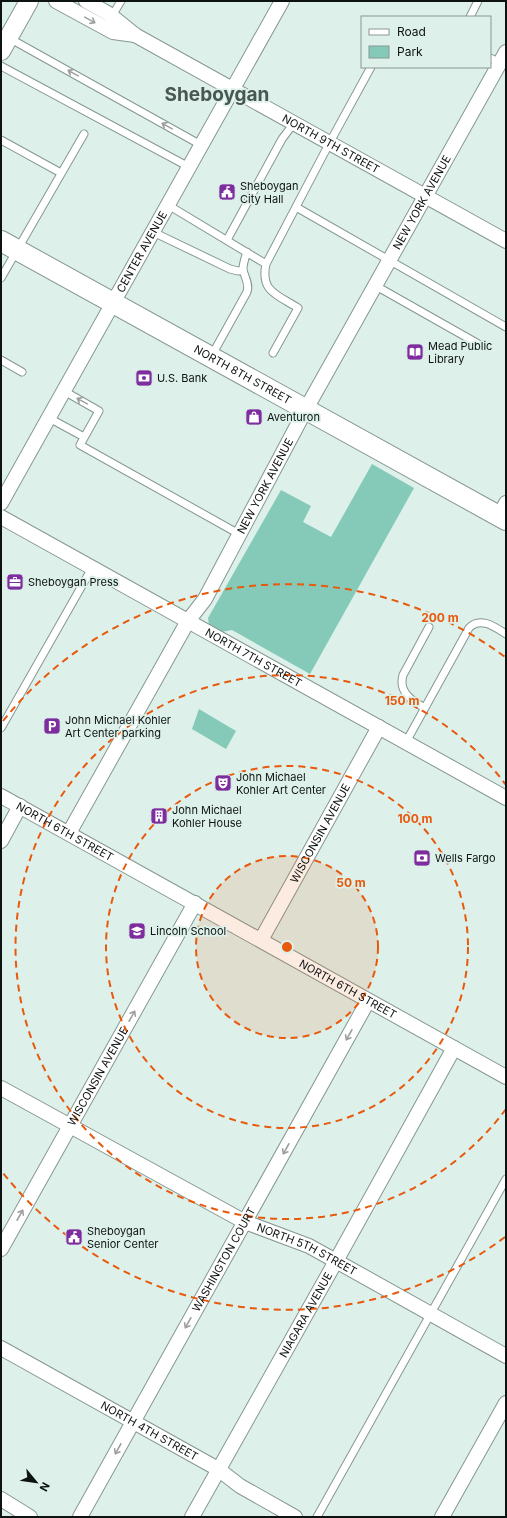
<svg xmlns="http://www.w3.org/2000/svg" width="507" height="1518" font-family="Inter,sans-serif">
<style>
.green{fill:#85cab8}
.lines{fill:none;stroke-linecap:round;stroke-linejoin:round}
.service-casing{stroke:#869792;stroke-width:9}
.minor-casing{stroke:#869792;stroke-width:16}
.tertiary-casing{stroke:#869792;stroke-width:20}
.secondary-casing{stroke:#869792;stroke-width:22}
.service{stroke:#fff;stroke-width:7}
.minor{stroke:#fff;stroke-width:14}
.tertiary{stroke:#fff;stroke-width:18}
.secondary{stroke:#fff;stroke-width:20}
.oneway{stroke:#9ea1a0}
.ring{fill:none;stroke:#e8590c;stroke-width:2;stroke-dasharray:7 5}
.labels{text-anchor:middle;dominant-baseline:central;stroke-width:3.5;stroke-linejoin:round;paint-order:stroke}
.street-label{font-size:11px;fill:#0d1311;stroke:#ddf0ea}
.poi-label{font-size:11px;fill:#0d1311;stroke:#ddf0ea;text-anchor:start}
.town-label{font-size:19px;font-weight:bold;fill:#485753;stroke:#ddf0ea}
.centre{fill:#e8590c;stroke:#ddf0ea;stroke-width:2}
.ring-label{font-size:12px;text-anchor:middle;font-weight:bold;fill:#e8590c;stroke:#ddf0ea;stroke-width:3.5;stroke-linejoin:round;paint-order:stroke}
</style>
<rect width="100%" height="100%" fill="#ddf0ea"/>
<path class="green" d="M372,464L414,488L310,674L232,630L221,632L209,626L208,618L281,490L311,506L303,522L331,537Z
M199,709L236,731L226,749L192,729Z"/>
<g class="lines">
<g class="service-casing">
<path id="service" d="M112,16L121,1
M470,17L478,1
M9,38L201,145
M490,58L500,63
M1,66L189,167
M1,140L61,173
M168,205L266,264
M296,207L506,327
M153,232L230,269L238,271L243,270
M227,240L282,139L294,123
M1,278L84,134
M376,286L482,346
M273,353L298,308C278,295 260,292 266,264L330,142L371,67
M212,355L247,292C250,283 244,277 243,269C243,263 245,258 247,252
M1,360L22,372
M64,391L99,411L80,445L239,534
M49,418L84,437
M425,708C412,701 398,692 403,675L429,627
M1,728L92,568
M406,742L469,628C480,616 495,627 506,634
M317,1517L506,1179"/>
</g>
<g class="minor-casing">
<g id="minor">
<path d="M56,1L113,32L135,35"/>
<path id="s1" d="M86,1L109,14L135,35L506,241"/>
<path id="s2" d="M1,503L282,1"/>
<path d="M499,516L506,503"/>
<path id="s3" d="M1,517L506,798"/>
<path id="s4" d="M1,796L506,1077"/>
<path id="s5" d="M69,833L188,621L205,599L306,409L506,52"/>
<path d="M1,841L20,806"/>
<path id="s6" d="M261,940L379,727"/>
<path id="s7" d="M1,1088L245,1222L309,1246L336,1261L506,1356"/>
<path id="s8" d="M1,1249L195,903"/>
<path id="s9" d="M1,1348L218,1469L240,1486L295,1517"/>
<path d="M1,1499L30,1517"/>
<path id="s10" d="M80,1517L368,1001"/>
<path id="s11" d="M192,1517L336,1261L454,1048"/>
<path d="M442,1517L506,1403"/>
</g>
</g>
<g class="tertiary-casing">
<path id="tertiary" d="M1,51L29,1"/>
</g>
<g class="secondary-casing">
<g id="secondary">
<path id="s12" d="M1,241L506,520"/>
</g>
</g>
<use href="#service" class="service"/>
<use href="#minor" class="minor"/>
<use href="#tertiary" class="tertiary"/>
<use href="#secondary" class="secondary"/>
</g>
<defs><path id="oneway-shaft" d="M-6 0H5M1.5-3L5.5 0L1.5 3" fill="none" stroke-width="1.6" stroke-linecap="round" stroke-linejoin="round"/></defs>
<g class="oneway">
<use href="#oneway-shaft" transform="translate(90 20) rotate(29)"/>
<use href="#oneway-shaft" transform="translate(73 73) rotate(-151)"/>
<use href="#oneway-shaft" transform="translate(167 126) rotate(-151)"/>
<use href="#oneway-shaft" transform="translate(82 401) rotate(-151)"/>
<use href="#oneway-shaft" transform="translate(132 1016) rotate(-61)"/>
<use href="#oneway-shaft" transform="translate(349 1035) rotate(119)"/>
<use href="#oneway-shaft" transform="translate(286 1149) rotate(119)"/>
<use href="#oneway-shaft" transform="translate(20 1215) rotate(-61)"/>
<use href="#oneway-shaft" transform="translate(188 1323) rotate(119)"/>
<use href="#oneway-shaft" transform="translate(118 1449) rotate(119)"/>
</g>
<circle cx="287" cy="947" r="91" fill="#e8590c" fill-opacity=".12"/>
<g class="ring">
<circle cx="287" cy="947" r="91"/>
<circle cx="287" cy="947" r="181"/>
<path d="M506 1109A272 272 0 1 1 506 785"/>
<path d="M505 1237A363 363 0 0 1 3 1173M3 721A363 363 0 0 1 505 657"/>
</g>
<defs>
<g id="civic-square" transform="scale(0.9)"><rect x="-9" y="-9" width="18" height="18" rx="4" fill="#7d2d9d" stroke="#ddf0ea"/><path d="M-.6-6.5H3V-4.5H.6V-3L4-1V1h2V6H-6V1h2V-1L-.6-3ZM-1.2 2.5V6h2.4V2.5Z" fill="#fff"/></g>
<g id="library-square" transform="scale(0.9)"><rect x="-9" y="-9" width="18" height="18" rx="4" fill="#7d2d9d" stroke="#ddf0ea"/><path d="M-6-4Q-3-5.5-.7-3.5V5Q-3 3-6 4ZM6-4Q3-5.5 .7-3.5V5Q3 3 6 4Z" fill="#fff"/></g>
<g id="bank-square" transform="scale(0.9)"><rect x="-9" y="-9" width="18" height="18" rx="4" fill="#7d2d9d" stroke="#ddf0ea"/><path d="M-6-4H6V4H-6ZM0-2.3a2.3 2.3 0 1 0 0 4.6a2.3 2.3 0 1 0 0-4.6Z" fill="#fff"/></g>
<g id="shop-square" transform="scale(0.9)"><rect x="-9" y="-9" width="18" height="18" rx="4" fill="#7d2d9d" stroke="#ddf0ea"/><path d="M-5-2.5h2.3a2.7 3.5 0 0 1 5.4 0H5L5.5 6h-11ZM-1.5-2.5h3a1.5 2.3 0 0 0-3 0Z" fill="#fff"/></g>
<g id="office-square" transform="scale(0.9)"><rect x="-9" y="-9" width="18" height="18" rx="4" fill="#7d2d9d" stroke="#ddf0ea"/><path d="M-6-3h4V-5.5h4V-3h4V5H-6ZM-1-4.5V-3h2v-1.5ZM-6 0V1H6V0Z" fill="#fff"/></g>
<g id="parking-square" transform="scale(0.9)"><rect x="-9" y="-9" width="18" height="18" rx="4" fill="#7d2d9d" stroke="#ddf0ea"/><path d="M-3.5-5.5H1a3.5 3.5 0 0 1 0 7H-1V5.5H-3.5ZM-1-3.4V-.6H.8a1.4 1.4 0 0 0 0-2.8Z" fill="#fff"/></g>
<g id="theatre-square" transform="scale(0.9)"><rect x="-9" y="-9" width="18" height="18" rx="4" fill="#7d2d9d" stroke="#ddf0ea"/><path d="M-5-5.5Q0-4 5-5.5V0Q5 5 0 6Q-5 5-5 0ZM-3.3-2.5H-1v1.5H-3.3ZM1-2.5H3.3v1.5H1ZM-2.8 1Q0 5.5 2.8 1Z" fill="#fff"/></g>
<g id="building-square" transform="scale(0.9)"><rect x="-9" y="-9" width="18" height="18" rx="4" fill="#7d2d9d" stroke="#ddf0ea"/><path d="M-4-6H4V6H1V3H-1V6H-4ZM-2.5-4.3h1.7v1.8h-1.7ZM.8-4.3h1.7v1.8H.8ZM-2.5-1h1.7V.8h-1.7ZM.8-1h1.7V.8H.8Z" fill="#fff"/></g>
<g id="school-square" transform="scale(0.9)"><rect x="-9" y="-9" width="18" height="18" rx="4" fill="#7d2d9d" stroke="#ddf0ea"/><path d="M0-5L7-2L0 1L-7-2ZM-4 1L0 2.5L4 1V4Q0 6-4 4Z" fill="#fff"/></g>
</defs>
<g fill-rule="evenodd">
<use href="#civic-square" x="227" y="192"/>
<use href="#library-square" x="415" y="352"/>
<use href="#bank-square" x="144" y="378"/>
<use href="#shop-square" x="254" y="417"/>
<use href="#office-square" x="15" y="582"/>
<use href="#parking-square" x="52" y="726"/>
<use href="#theatre-square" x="223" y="783"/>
<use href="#building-square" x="159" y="816"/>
<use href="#bank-square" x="422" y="858"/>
<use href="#school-square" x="137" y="931"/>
<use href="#civic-square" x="74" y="1237"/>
</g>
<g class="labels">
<g class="street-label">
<text stroke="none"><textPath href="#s1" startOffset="284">NORTH 9TH STREET</textPath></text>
<text stroke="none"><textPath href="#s5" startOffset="723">NEW YORK AVENUE</textPath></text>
<text stroke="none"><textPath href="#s2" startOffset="288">CENTER AVENUE</textPath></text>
<text stroke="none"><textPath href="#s12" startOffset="276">NORTH 8TH STREET</textPath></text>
<text stroke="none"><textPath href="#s5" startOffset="399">NEW YORK AVENUE</textPath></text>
<text stroke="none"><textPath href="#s3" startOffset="289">NORTH 7TH STREET</textPath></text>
<text stroke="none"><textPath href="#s4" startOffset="73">NORTH 6TH STREET</textPath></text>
<text stroke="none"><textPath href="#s6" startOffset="122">WISCONSIN AVENUE</textPath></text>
<text stroke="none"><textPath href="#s4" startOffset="397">NORTH 6TH STREET</textPath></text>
<text stroke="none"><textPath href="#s8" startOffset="198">WISCONSIN AVENUE</textPath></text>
<text stroke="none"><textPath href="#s7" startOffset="346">NORTH 5TH STREET</textPath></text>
<text stroke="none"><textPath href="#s10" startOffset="295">WASHINGTON COURT</textPath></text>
<text stroke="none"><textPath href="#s11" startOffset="232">NIAGARA AVENUE</textPath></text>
<text stroke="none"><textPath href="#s9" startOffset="170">NORTH 4TH STREET</textPath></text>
</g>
<g class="poi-label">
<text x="240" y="186">Sheboygan<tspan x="240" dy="13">City Hall</tspan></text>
<text x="428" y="346">Mead Public<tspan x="428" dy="13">Library</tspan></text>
<text x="157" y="378">U.S. Bank</text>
<text x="267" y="417">Aventuron</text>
<text x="28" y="582">Sheboygan Press</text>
<text x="65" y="720">John Michael Kohler<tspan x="65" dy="13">Art Center parking</tspan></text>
<text x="236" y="777">John Michael<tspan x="236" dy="13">Kohler Art Center</tspan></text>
<text x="172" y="810">John Michael<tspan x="172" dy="13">Kohler House</tspan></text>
<text x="435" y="858">Wells Fargo</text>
<text x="150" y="931">Lincoln School</text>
<text x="87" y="1231">Sheboygan<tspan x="87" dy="13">Senior Center</tspan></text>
</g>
<g class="town-label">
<text x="217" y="94">Sheboygan</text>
</g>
</g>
<circle cx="287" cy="947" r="6" class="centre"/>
<g class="ring-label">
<text x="440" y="622">200 m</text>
<text x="402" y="705">150 m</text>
<text x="415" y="823">100 m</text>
<text x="351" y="887">50 m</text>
</g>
<rect width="507" height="1518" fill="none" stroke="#0d1311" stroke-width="4"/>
<rect x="361" y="16" width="130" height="52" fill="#ddf0ea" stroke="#8a9893"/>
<rect x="369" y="29" width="20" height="6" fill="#ffffff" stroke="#8a9893"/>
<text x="397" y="36" font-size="12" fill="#0d1311">Road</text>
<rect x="369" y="46" width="20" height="12" fill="#85cab8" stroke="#8a9893"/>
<text x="397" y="56" font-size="12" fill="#0d1311">Park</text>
<g transform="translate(36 1482) rotate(119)" stroke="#ddf0ea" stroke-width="3" paint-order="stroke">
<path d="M0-3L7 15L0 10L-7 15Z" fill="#0d1311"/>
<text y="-6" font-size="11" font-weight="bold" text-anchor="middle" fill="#0d1311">N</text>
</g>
</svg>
